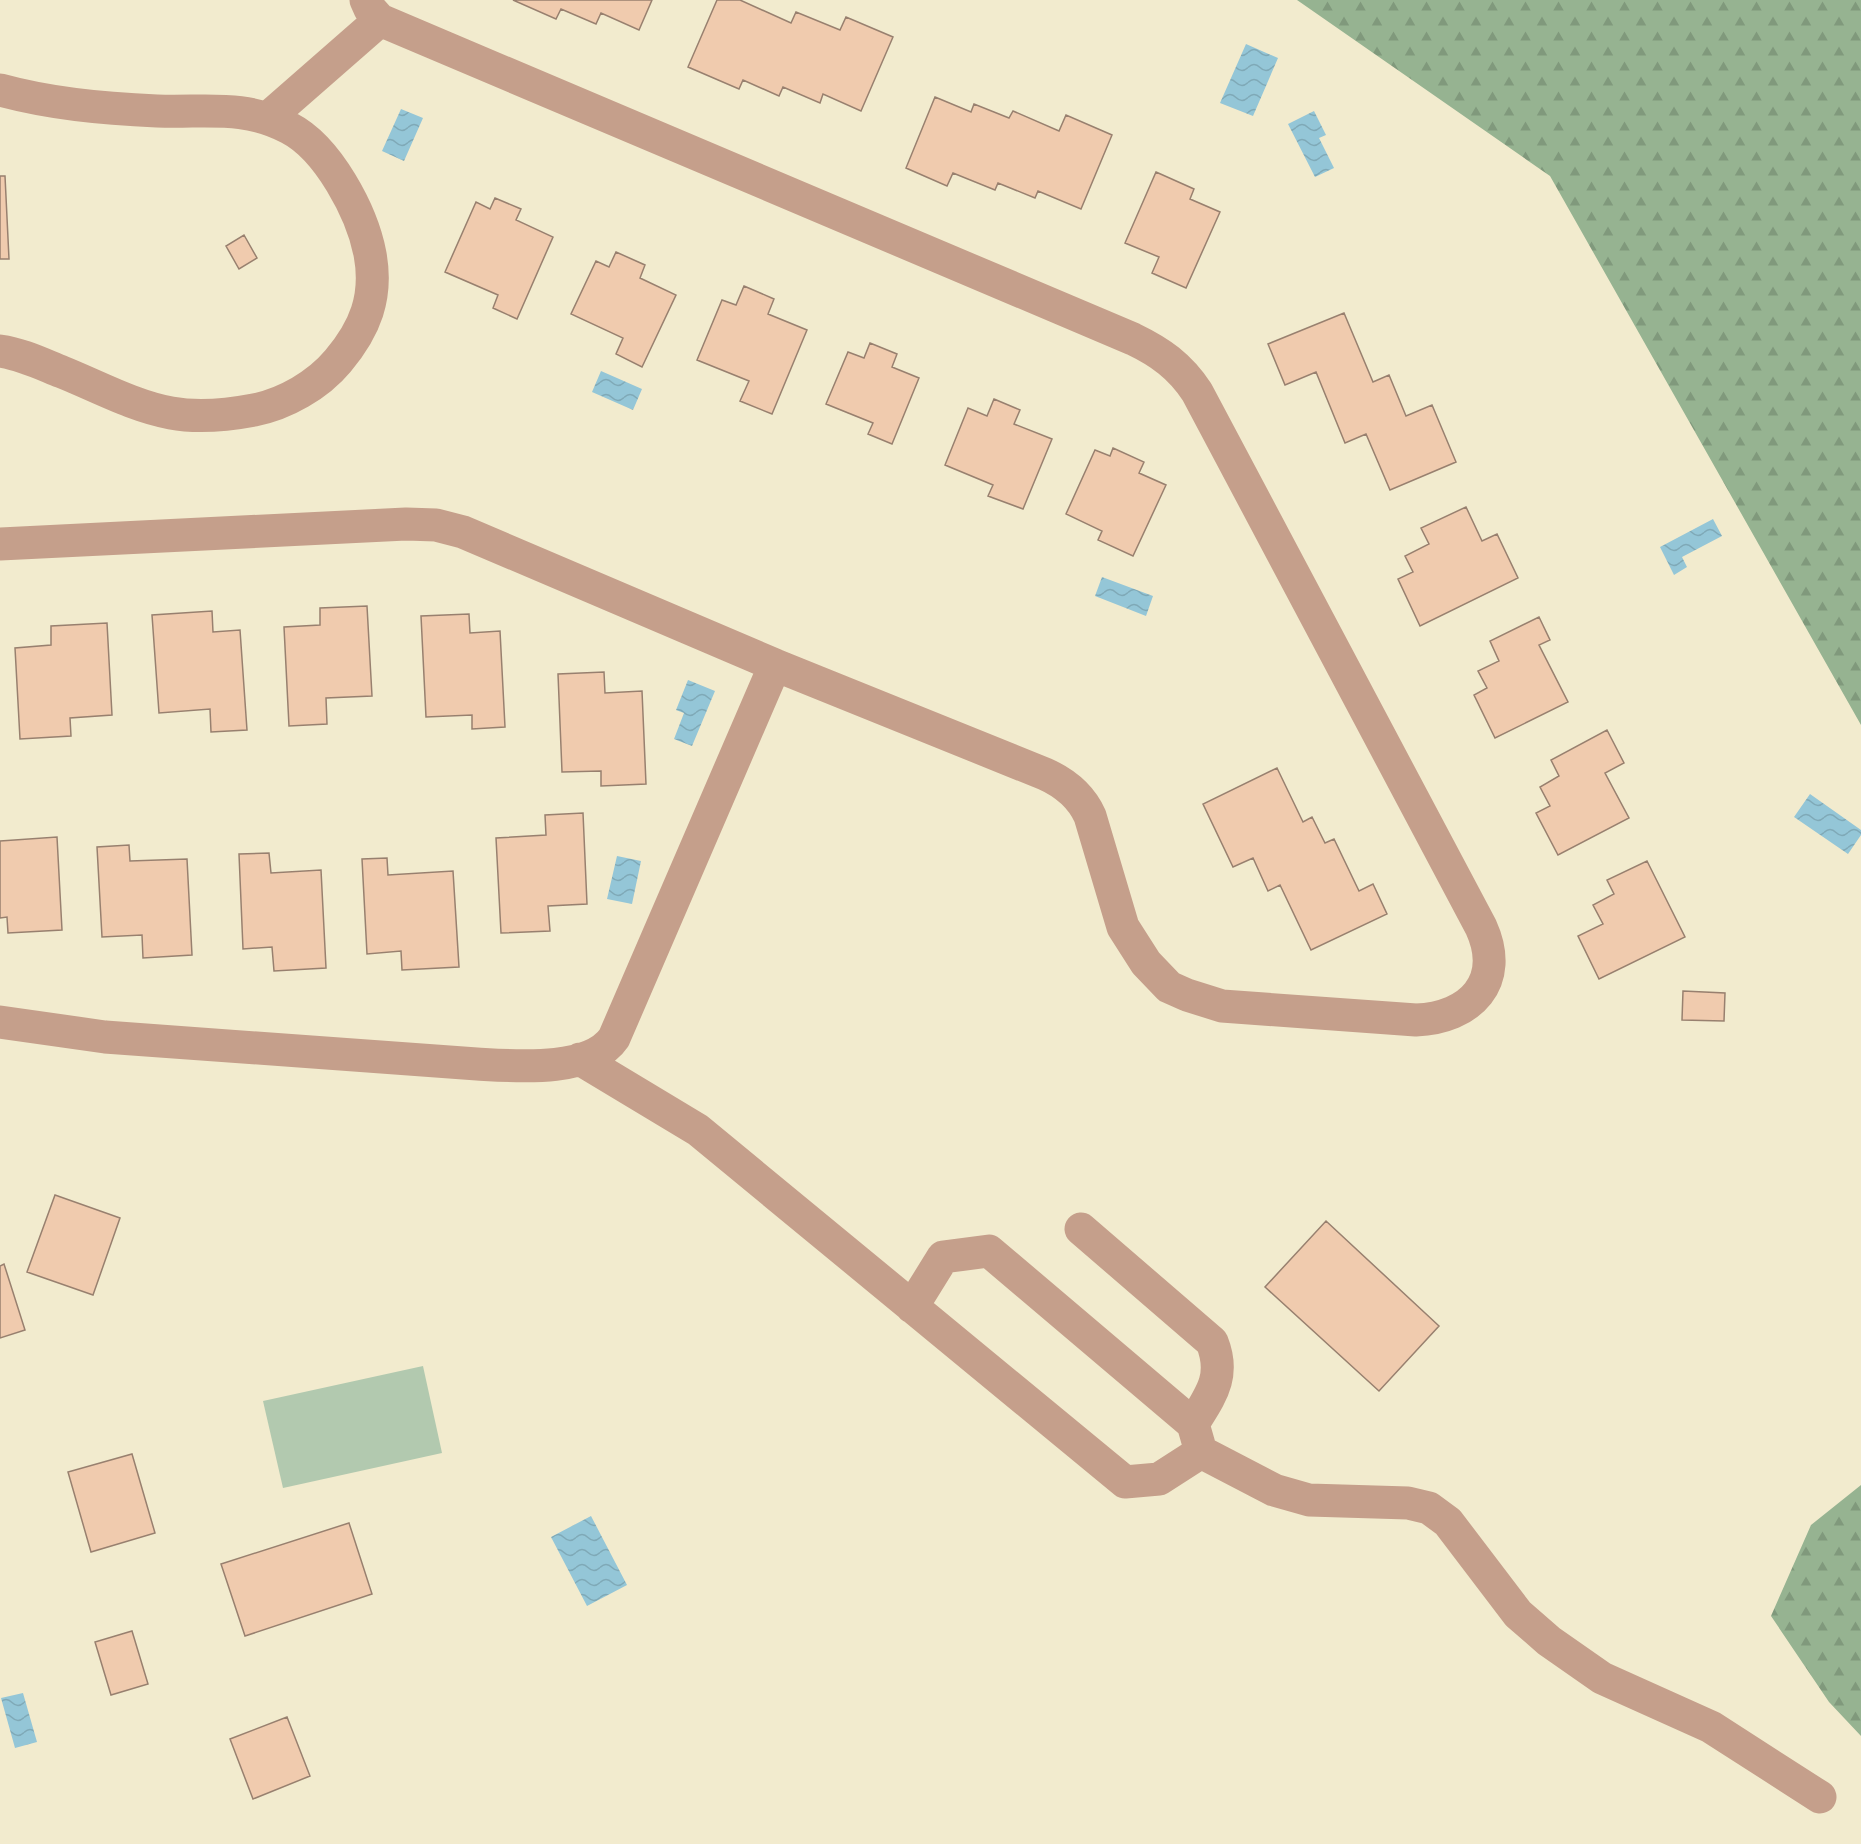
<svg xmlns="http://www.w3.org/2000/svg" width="1861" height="1844" font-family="'Roboto Condensed',sans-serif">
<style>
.forest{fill:url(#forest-firs)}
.garden{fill:#b2c9af}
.water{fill:url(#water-waves)}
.building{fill:#f0cbae;stroke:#98806f;stroke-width:1.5}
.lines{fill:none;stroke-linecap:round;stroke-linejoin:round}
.minor{stroke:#c59f8b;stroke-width:33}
</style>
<defs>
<pattern id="forest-firs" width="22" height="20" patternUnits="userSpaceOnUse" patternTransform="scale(1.5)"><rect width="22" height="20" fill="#96b391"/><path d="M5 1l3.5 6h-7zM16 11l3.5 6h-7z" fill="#80997c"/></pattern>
<pattern id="water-waves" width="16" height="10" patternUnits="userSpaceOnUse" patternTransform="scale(1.5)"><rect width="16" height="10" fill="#94c6d7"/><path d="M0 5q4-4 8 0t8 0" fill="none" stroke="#7fa9b7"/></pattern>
</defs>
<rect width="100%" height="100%" fill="#f2ebce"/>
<path class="forest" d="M1297,0H1861V725L1550,176Z
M1861,1485V1736L1829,1702L1771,1616L1811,1525Z"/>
<path class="garden" d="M423,1366L442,1453L283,1488L263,1401Z"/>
<path class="water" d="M1246,44L1278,58L1253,116L1220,103Z
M401,109L423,118L404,161L382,151Z
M1314,111L1326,135L1319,138L1334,168L1315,177L1288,124Z
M601,371L642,389L633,410L592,392Z
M1713,519L1722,536L1682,557L1687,567L1674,575L1660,547Z
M1102,577L1153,596L1146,616L1095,596Z
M688,680L715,691L692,746L674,739L684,713L676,710Z
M1810,794L1861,830V835L1848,854L1794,817Z
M617,856L641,861L632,904L607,899Z
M591,1516L627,1585L587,1606L551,1537Z
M23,1693L37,1742L15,1748L1,1698Z"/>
<path class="building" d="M513,0H652L639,30L601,13L596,24L561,9L556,19Z
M717,0H740L791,23L796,12L840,30L846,17L893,37L861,111L823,94L820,103L783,87L779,96L743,80L739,89L688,67Z
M935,97L971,112L974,104L1009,118L1013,111L1059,131L1066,115L1112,135L1081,209L1038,191L1035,198L998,183L995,190L953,173L947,186L906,168Z
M1156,172L1194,189L1190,199L1220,212L1186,288L1152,273L1159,257L1125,243Z
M0,176H5L9,259H0Z
M495,198L521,209L516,220L553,237L517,319L493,308L498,295L445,272L476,202L490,209Z
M244,235L257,258L239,269L226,246Z
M616,252L645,265L640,278L676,295L642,367L616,354L623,338L571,314L596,261L609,267Z
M744,286L774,299L768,314L807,330L772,414L740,401L749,381L697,360L722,300L736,305Z
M1344,313L1373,382L1389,375L1406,416L1432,405L1456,462L1390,490L1366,434L1345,443L1316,372L1285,385L1268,344Z
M870,343L897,354L892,367L919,378L892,444L868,434L873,423L826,404L848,352L864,358Z
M994,399L1020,410L1014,424L1052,439L1023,509L988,496L993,485L945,465L968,408L987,416Z
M1113,448L1144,462L1139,473L1166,485L1133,556L1098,540L1102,531L1066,514L1095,450L1110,456Z
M1466,507L1482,541L1497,534L1518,578L1420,626L1398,579L1413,572L1405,556L1429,544L1421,528Z
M367,606L372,696L326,698L327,724L289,726L284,627L320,625V608Z
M212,611L213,632L240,630L247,730L211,732L210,709L159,713L152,615Z
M469,614L470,633L500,631L505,727L472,729V715L426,717L421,616Z
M1539,617L1550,640L1539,645L1568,702L1495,738L1474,695L1487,688L1478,671L1499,661L1490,641Z
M107,623L112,715L70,718L71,736L20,739L15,648L51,645V626Z
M604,672L605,693L642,691L646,784L601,786V771L562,772L558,674Z
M1607,730L1624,763L1605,773L1629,818L1558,855L1536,813L1550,806L1540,787L1559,776L1551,760Z
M1277,768L1303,822L1312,817L1325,843L1334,839L1359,891L1373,884L1387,914L1311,950L1280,885L1268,891L1253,858L1233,867L1203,804Z
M583,813L587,904L548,906L550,931L501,933L496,838L546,835L545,815Z
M57,837L62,930L8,933L7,917L0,918V841Z
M129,845L130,861L187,859L192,955L143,958L142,935L102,937L97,847Z
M269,853L271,873L321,870L326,968L274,971L272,947L243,949L239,854Z
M387,858L388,875L453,871L459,967L402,970L401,951L367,954L362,859Z
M1647,861L1685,937L1599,979L1578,936L1603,924L1593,905L1614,894L1607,880Z
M1683,991L1725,993L1724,1021L1682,1020Z
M55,1195L120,1218L93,1295L27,1272Z
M1326,1221L1439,1326L1379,1391L1265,1287Z
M4,1264L25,1330L0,1338V1266Z
M132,1454L155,1533L91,1552L68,1472Z
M349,1523L372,1594L245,1636L221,1564Z
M132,1631L148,1684L111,1695L95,1642Z
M287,1717L310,1776L253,1799L230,1739Z"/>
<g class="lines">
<path class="minor" d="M366,0L370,9L380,20L1133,339C1160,352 1180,366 1197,392L1481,927C1506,982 1470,1018 1416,1020L1222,1006L1187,995L1169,987L1146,963L1123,927L1090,816C1081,796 1065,783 1045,774L775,665
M0,90C51,104 104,109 157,111C205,113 244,104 289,128C328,148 362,212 370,254C378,297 365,329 338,361C318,385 285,404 254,410C228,415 198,418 171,413C133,406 97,386 62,372C42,364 22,354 0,351
M268,118L380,20
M0,544L406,524L436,525L463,532L775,665L614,1038C590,1073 514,1066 477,1064L105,1037L0,1022
M580,1059L698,1130L1125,1482L1159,1479L1201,1452L1193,1424L989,1251L943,1257L912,1307
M1081,1229L1212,1342C1226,1377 1210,1396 1193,1424
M1201,1452L1274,1490L1309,1500L1408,1503L1429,1508L1448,1522L1518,1614L1549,1641L1602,1678L1711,1727L1820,1797"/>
</g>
</svg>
